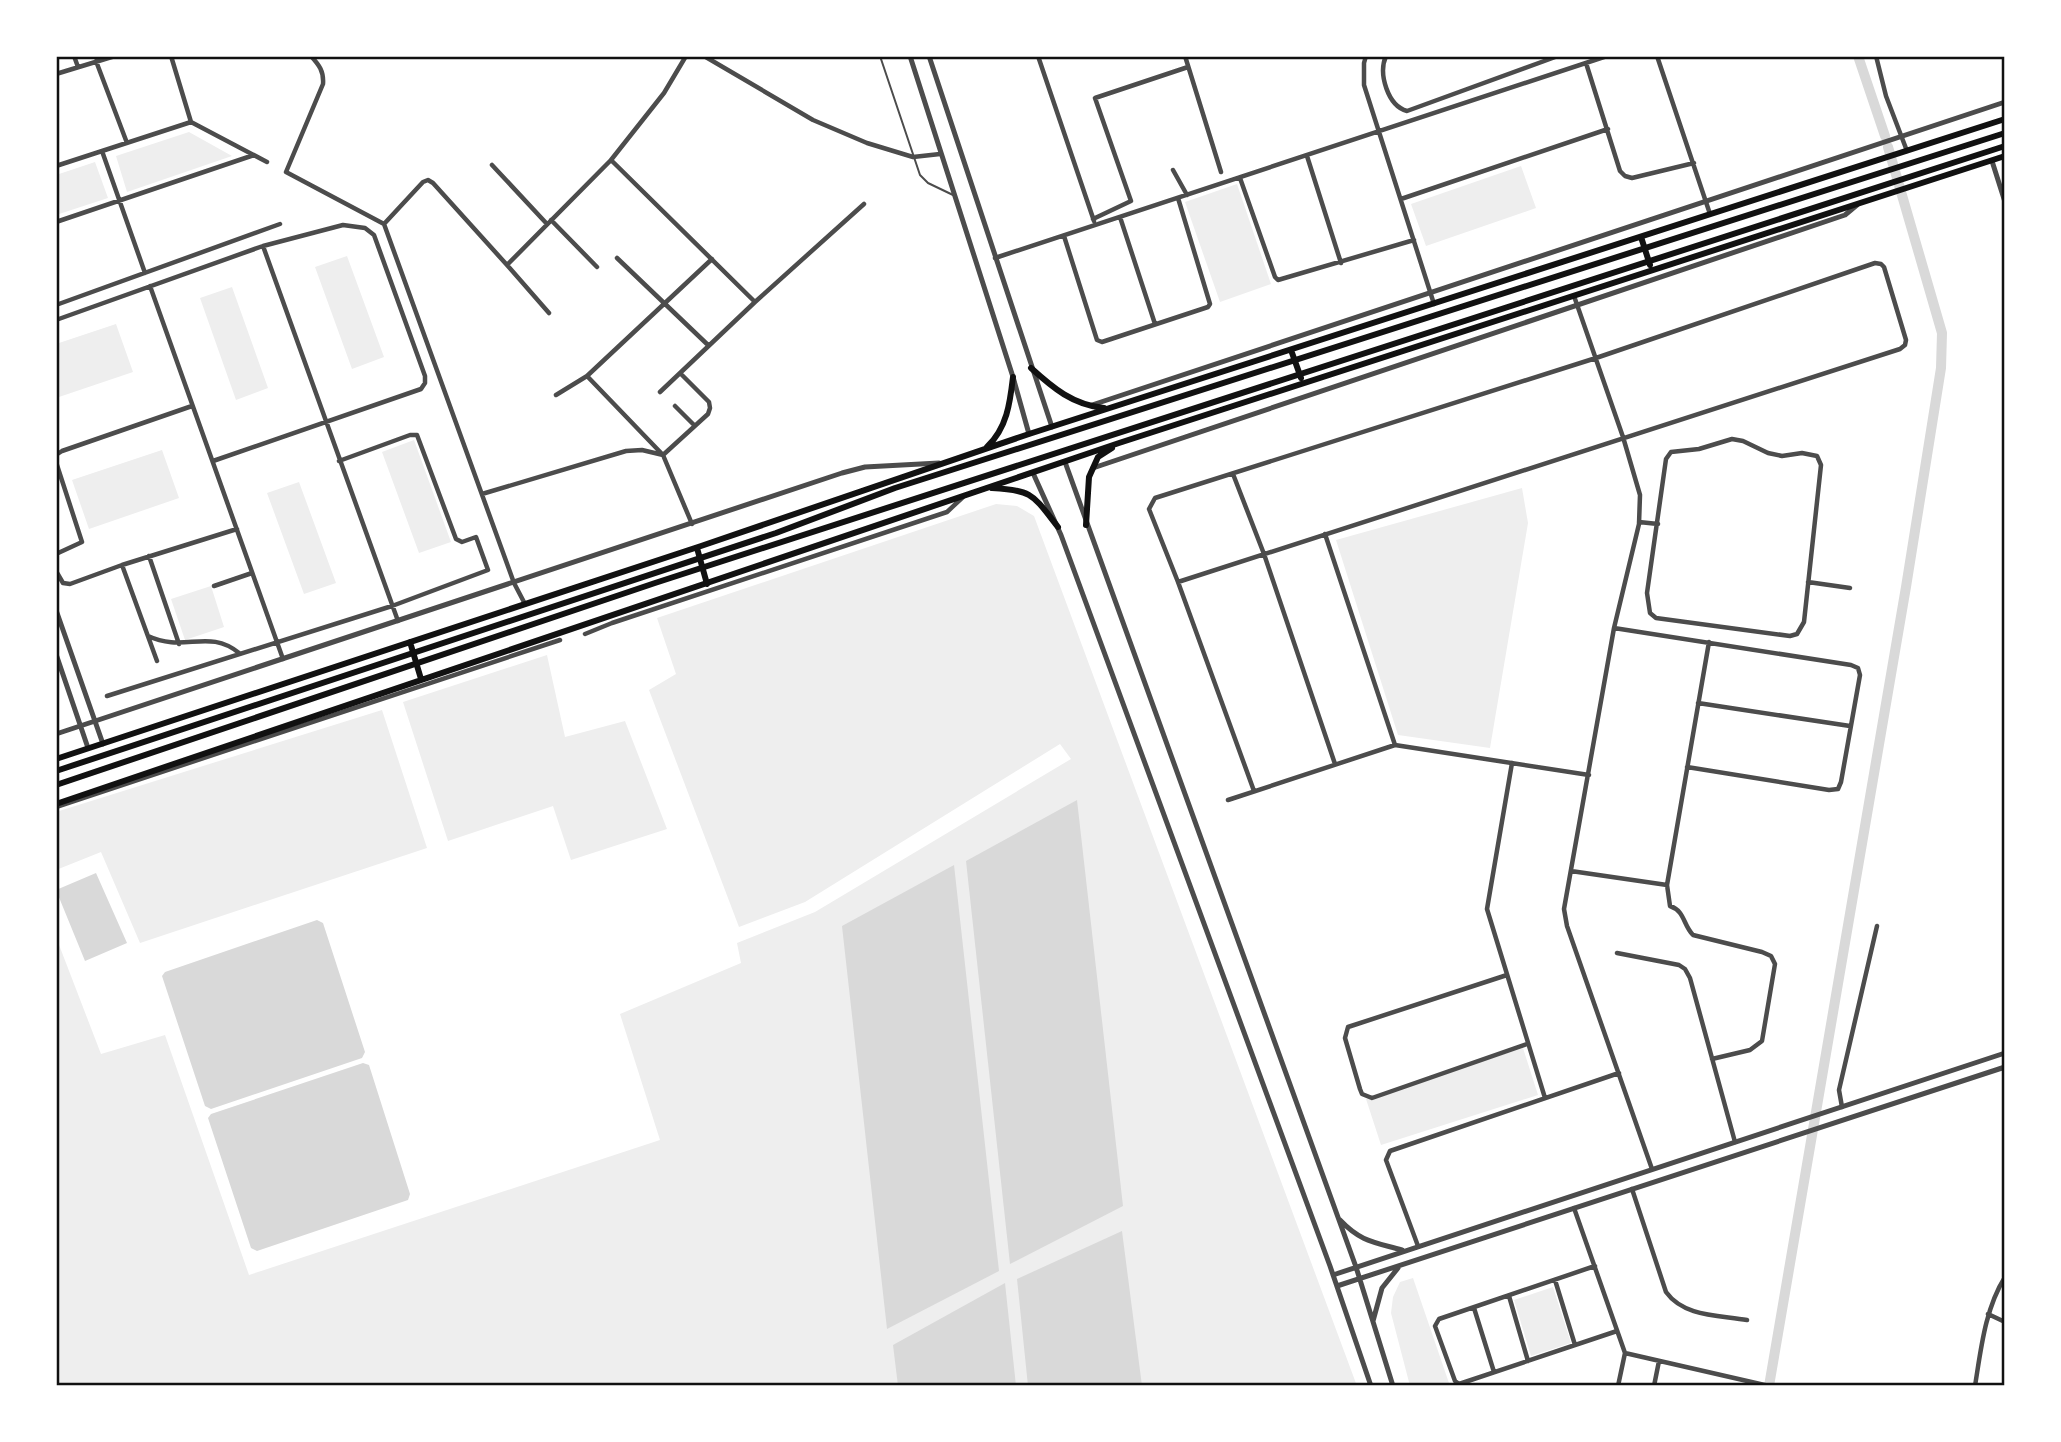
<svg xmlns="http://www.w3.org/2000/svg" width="2061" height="1442" font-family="Karla,sans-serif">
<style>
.green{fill:#eee}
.water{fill:#d9d9d9}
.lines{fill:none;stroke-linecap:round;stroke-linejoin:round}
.canal{stroke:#d9d9d9;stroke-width:10}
.service{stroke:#4c4c4c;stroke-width:2}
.minor{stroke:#4c4c4c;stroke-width:4.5}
.tertiary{stroke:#4c4c4c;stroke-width:5}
.secondary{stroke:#111;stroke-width:6}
.primary{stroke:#111;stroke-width:6}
.neatline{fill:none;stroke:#111;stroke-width:2.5}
</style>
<rect width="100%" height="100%" fill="#fff"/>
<path class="green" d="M189,132L232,156L127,192L116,156Z
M95,162L108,198L56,215V175Z
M1521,166L1536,208L1426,246L1411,204Z
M1237,184L1271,284L1220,302L1185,202Z
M347,256L384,357L352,369L315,267Z
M232,287L268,388L236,400L200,298Z
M116,324L133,372L56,398V344Z
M414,440L451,542L419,553L382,452Z
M162,450L179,498L89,529L72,480Z
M299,482L336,583L304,594L267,493Z
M1522,488L1528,523L1490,748L1398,735L1336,540Z
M996,504L1017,506L1034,516L1357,1386H56V937L101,1054L165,1035L249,1275L660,1140L620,1014L741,963L737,943L815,912L1071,759L1060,744L805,902L739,927L649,690L676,674L657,618Z
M211,586L224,627L185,640L171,599Z
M547,655L565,737L625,721L667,829L571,860L553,806L448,841L403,702Z
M382,710L427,848L140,943L101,852L56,870V812Z
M1523,1048L1538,1095L1381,1145L1366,1099Z
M1413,1278L1450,1386H1410L1391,1313L1393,1297L1400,1282Z
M1553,1287L1571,1343L1531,1356L1514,1300Z"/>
<path class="water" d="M1077,800L1123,1206L1010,1264L966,861Z
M954,865L999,1271L887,1329L842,926Z
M96,873L127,943L85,961L56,890Z
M317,920L323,923L365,1052L362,1058L211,1109L205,1106L162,976L165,972Z
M363,1063L369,1065L410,1194L408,1200L257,1251L251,1248L208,1118L211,1114Z
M1122,1231L1142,1386H1028L1017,1279Z
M1005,1283L1016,1386H898L893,1345Z"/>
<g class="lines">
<path class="canal" d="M1858,56L1885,136
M1769,1386L1906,587L1941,368L1942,333L1888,147"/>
<path class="service" d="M880,56L920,175L928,183L953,195"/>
<path class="minor" d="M74,56L78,67
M171,56L191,122
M311,56C319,65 324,71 323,84L286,172L384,224L514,583L525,604
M704,56L813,120L867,143L913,157L940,154
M1038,56L1094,221
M1185,56L1221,172
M1366,56L1364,63V85L1434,304
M1386,56C1378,74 1388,106 1407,111L1558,56
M1657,56L1710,214
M1876,56L1886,96L1907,151
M96,61L127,143
M1586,63L1620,171L1625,176L1632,178L1694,163
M56,74L115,56
M102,151L145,273
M1307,156L1341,263
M492,165L547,224
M56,166L191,122L267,162
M1173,170L1187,195
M1240,178L1275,277L1278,280L1414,240
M1401,199L1608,129
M1120,217L1155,324
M1093,219L1131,201L1095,98L1188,67
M551,220L597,267
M56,222L254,155
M384,224L423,182L428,180L433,183L507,265L611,160
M1064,236L1097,340L1102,342L1208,307L1210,304L1178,198
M263,246L398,621
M617,258L708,345
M995,258L1607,56
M507,265L549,313
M150,286L283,659
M1574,296L1623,437L1640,495L1639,524L1614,628L1564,909L1567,926L1652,1169
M755,302L864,204
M56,305L280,224
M56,320L263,246L343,225L365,228L374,235L425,376V383L421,389L213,461
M587,376L663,455L692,524
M660,392L755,302L611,160L664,93L686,56
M556,395L587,376L712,259
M675,406L695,426
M1732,439L1743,441L1768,453L1782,456L1802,453L1817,456L1821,465L1804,622L1797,634L1790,636L1656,618L1650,613L1647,593L1666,459L1671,452L1699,449Z
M56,455L62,451L192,406
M56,462L82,542L56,554
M1233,474L1264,554L1335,764
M482,494L626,451L642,450L663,455L708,414L710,408L709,402L680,373
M1639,522L1658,524
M1325,534L1395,745
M149,556L179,644
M122,565L157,661
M56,571L63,583L70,584L122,565L237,529
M1178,582L1900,349L1905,345L1906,340L1884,267L1881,264L1875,263L1596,358L1155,498L1149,509L1178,582L1254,791
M1808,582L1850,588
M214,586L252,573
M1614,628L1851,665L1858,668L1860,675L1841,782L1838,789L1829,790L1687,767
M585,634L612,623L947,512L963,497
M148,636C184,653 209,628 239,653
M107,696L392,606L488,570L476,537L462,542L456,539L417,435H410L339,461
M1698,703L1850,726
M1512,763L1487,909L1545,1098
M1228,800L1395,745L1589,775
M56,807L560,640
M1571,871L1667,885L1709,642
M1667,885L1670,906C1685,911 1683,925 1693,935L1762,952L1771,956L1775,964L1762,1041L1750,1050L1712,1059
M1617,953L1679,965L1685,969L1690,978L1735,1142
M1507,975L1348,1027L1345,1038L1360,1089L1362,1094L1372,1098L1527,1044
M1842,1107L1839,1090L1877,926
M1632,1189L1666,1292C1684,1317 1719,1315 1747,1320
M1574,1208L1625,1353L1618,1386
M1418,1246L1386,1160L1390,1151L1619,1073
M1595,1266L1439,1319L1435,1326L1455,1381L1459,1384L1617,1331
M1555,1280L1575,1345
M1509,1296L1528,1361
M1474,1308L1494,1372
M1988,1314L2005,1322
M1625,1353L1769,1386
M1654,1386L1659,1361
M1975,1386C1981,1349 1985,1309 2005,1277"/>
<path class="tertiary" d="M910,56L1013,377L1029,434
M929,56L1052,427
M1992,161L2005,202
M1092,405L2005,102
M1065,462L1356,1267L1393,1386
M1093,468L1845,215L1857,205
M1033,473L1061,535L1330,1266L1371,1386
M56,610L103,744
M56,654L88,748
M56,734L842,473L865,467L939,463
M1340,1220C1361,1242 1374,1242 1402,1250
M1333,1275L2005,1053
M1337,1286L2005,1067
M1373,1321L1382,1288L1398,1268"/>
<path class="secondary" d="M1641,237L1650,265
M1291,350L1301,378
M1031,368C1053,388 1073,405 1104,408
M987,447C1007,428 1010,403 1013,377
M992,488C1033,490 1033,495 1058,527
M1086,525L1089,477L1098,457L1112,448
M697,548L707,584
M410,642L421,679
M56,759L701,546L1029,434L2005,119
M56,804L1119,443L2005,156"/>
<path class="primary" d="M56,771L776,533L895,488L2005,133
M56,785L655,583L2005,146"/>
</g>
<rect width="2061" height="1442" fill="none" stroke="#ffffff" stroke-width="116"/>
<rect x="58" y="58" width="1945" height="1326" class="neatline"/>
</svg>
